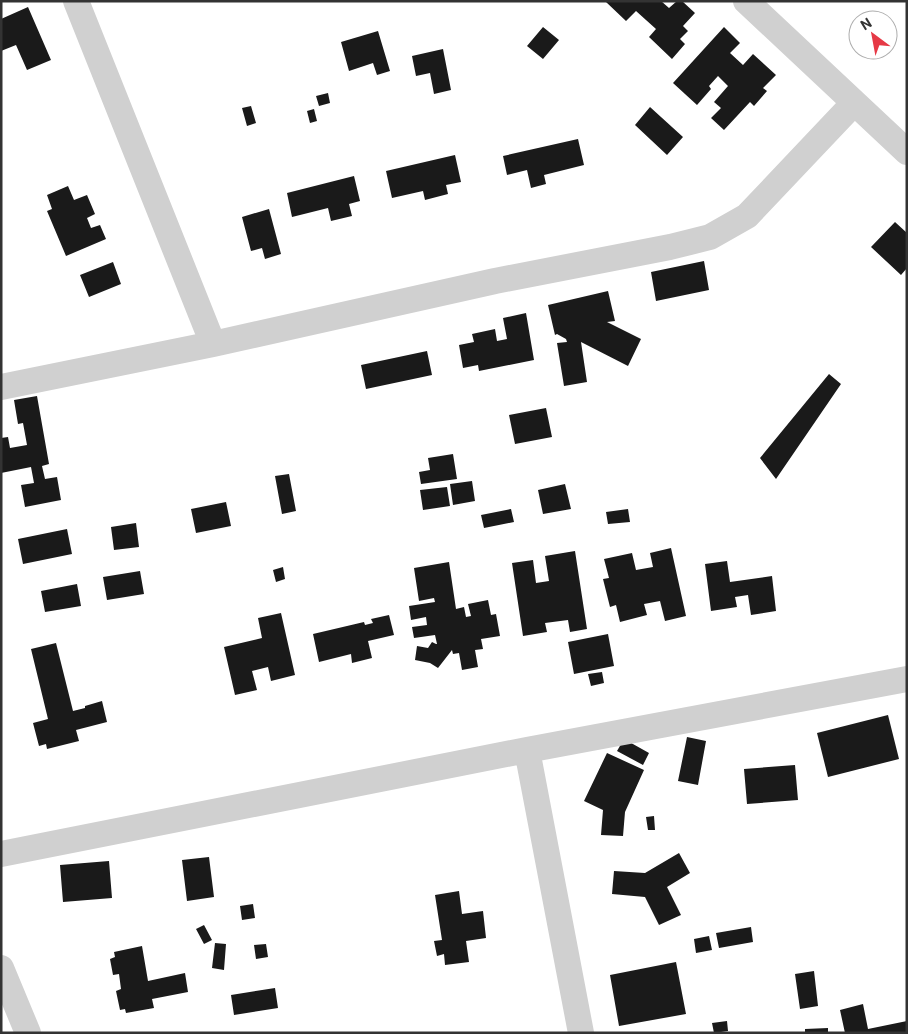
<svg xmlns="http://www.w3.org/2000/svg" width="908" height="1034" font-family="Roboto,sans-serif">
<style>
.building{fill:#1a1a1a}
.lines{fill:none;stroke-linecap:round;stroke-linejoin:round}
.minor{stroke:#d0d0d0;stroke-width:26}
</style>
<rect width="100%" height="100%" fill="#fff"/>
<path class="building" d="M607,1H661L669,8L677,1H682L695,13L683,26L688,31L680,39L685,44L672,59L649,37L656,29L636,11L626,21L606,2Z
M28,7L51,60L27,70L16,45L1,51V19Z
M543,27L559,40L543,59L527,46Z
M724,27L740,43L730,53L743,65L753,54L776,75L763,88L767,91L754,106L750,102L724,130L711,118L721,108L714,102L728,86L718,76L709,86L711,89L697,105L673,83Z
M378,31L390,71L377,75L373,63L349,71L341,42Z
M443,49L451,90L434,94L430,73L416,76L412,56Z
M328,93L330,103L319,106L316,96Z
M251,106L256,123L247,126L242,108Z
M650,107L683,137L667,155L635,125Z
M314,109L317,121L310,123L307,111Z
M578,139L584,165L544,175L546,184L531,188L527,170L507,175L503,156Z
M455,155L461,182L446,185L448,194L425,200L423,191L392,198L386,171Z
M354,176L360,201L349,204L352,216L331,221L328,208L292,217L287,193Z
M68,186L74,200L87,195L95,214L87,218L91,228L100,225L106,239L66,256L47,211L52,209L47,195Z
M269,209L281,254L265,259L262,248L251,251L242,217Z
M895,222L907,233V268L901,275L871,247Z
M704,261L709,290L656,301L651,272Z
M113,262L121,284L89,297L80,275Z
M608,291L615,321L607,322L641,339L628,366L581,342L587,382L564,386L557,343L567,342L566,339L557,334L555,335L548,305Z
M526,313L534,360L479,371L478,365L463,368L459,345L474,342L472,334L495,329L497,341L507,339L503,318Z
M427,351L432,375L366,389L361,365Z
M829,374L841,384L776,479L760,458Z
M37,396L49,464L42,466L45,479L57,477L61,500L25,507L21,485L34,483L31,467L1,473V438L8,437L10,448L27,445L23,423L18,424L14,400Z
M546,408L552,437L515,444L509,415Z
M453,454L457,479L421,484L419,472L430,470L428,458Z
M289,474L296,511L282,514L275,476Z
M472,481L475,501L453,505L450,484Z
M565,484L571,509L543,514L538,490Z
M447,487L450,506L423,510L420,490Z
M226,502L231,526L196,533L191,509Z
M511,509L514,522L484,528L481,515Z
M628,509L630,522L608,524L606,512Z
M136,523L139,547L114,550L111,527Z
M67,529L72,554L23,564L18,539Z
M671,548L686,616L665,621L660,601L644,604L647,615L620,622L616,605L610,607L603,579L609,578L604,559L632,553L636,570L653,567L650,553Z
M575,551L587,629L570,632L568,620L545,623L547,632L523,636L512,563L533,560L536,583L549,581L545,556Z
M727,561L730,582L772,576L776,611L751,615L748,595L735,597L737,607L711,611L705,564Z
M449,562L456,609L464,607L466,617L471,616L468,604L488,600L491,615L496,614L500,636L481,639L483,649L475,650L478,667L462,670L459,653L453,654L452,650L438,668L430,663L415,660L417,646L428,648L432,642L436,644H437L435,635L414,638L412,627L427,625L426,617L411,620L409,606L435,602L434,598L419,601L414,568Z
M283,567L285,579L276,582L273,570Z
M140,571L144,594L107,600L103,577Z
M77,584L81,606L45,612L41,591Z
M281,613L295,675L271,681L268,667L252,671L257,690L235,695L224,647L262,638L258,618Z
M389,615L394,635L368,641L372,658L352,663L351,654L319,662L313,634L364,622L365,625L373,623L371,619Z
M608,634L614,666L574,674L568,642Z
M56,643L73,711L85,708V706L102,701L107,722L76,730L79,741L47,749L46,744L39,746L33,723L48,719L31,649Z
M602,672L604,683L591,686L588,674Z
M888,715L899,759L828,777L817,733Z
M687,737L706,741L698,785L678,781Z
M624,739L649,753L643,765L617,751Z
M607,753L644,770L625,812L623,836L601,835L603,810L584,801Z
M795,765L798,800L747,804L744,769Z
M654,816L655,830H648L646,817Z
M679,853L690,873L667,887L681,915L659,925L645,897L612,894L614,871L645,873Z
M209,857L214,897L187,901L182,860Z
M109,861L112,898L63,902L60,865Z
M459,891L462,914L483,911L486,938L466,941L469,962L445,965L444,954L437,956L434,941L442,940L435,895Z
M253,904L255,918L242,920L240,906Z
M204,925L212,940L204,944L196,929Z
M751,927L753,942L719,948L716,933Z
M709,936L712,950L696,953L694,939Z
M215,943L226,944L224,970L212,968Z
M266,944L268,957L256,959L254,945Z
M142,946L148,981L185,973L188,992L152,999L154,1008L126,1013L125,1009L120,1010L116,991L121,989L119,974L113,975L110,959L115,957L114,952Z
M676,962L686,1014L619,1026L610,975Z
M814,971L818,1006L800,1009L795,974Z
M275,988L278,1008L234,1015L231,995Z
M863,1004L868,1029L907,1021V1033H845L840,1010Z
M727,1021L728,1031L714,1033L712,1023Z
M828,1028V1033H805V1029Z"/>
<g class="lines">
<path class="minor" d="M76,1L213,344
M746,1L907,152
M1,387L213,344L495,281L670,247L710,237L747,216L854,103
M527,750L581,1033
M1,854L527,750L907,679
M1,968L28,1033"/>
</g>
<rect width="908" height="1034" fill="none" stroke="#333333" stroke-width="5"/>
<g transform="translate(873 35) rotate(328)"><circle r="24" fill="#ffffff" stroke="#adadad"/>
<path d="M0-4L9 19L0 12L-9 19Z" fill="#e63946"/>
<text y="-8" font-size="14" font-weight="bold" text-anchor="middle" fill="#333333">N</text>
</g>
</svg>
